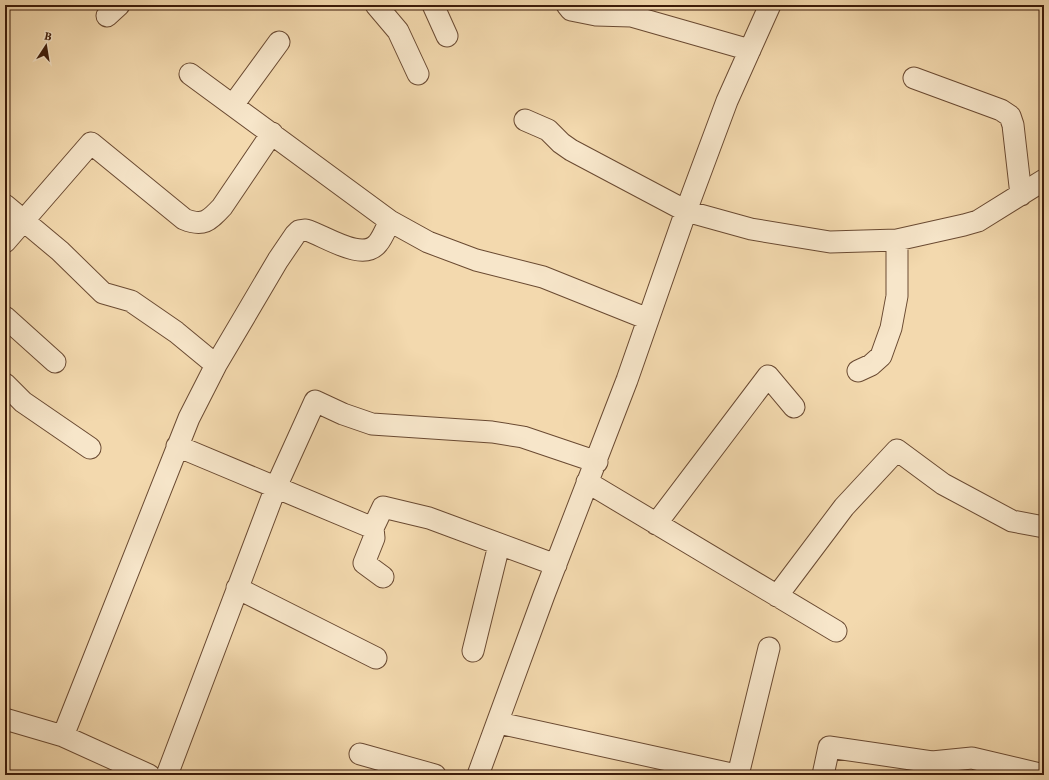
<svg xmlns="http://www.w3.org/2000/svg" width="1049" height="780" font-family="Vollkorn,serif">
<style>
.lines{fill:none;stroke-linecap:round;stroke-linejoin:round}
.minor-casing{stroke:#6a4a32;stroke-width:23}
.minor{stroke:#f7e6ca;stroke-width:21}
</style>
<rect width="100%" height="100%" fill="#f3d9ae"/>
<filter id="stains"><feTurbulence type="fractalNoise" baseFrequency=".005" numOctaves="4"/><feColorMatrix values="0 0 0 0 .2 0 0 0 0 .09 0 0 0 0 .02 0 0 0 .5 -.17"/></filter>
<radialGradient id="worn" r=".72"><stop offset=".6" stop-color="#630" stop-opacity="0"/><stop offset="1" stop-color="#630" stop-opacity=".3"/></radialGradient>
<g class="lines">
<g class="minor-casing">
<path id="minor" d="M376,5L398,31L418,74
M433,5L447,36
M567,5L571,10L596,15L631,16L750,50
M107,16L119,5
M914,78L1001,110L1010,116L1013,125L1021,195
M233,105L279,42
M525,120L548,130L561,143L571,150L686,211L751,229L830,242L897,240L964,225L978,221L1044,180
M5,205L60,251L103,293L131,301L176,332L216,365
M390,221L428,242L476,260L543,277L648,319
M5,242L91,143L184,219C203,227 209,221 222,207L272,133
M5,317L55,362
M858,371L871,365L881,356L891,328L897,296V240
M5,384L23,402L90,448
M177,446L373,528L383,507L429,518L556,565
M587,482L836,631
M656,524L768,376L794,407
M373,528L374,538L364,563L383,577
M237,588L376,658
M777,596L844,507L897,450L943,484L1012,521L1044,527
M473,651L499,545
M5,719L63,736L149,775
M499,723L736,775
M63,736L189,418L216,365L278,260L295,235L299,231L306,230C324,235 363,263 378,243C383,237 386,228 390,221L190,74
M360,754L435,775
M167,775L276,487L315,401L343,414L372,424L492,432L523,437L597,462
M478,775L544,595L627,380L686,211L727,101L770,5
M738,775L769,648
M823,775L829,747L932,762L972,758L1044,775"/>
</g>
<use href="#minor" class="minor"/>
</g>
<rect width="1049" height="780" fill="none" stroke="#f3d9ae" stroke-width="20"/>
<rect x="6" y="6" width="1037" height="768" fill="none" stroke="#3c1b09" stroke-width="2"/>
<rect x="10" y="10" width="1029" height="760" fill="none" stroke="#3c1b09"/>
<g transform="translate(46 46) rotate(12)" stroke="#f7e6ca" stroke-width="3" paint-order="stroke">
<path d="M0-3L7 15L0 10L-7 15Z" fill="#3c1b09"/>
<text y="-6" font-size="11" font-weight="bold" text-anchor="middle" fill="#3c1b09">B</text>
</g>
<rect width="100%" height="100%" filter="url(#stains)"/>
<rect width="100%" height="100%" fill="url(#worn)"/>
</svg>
